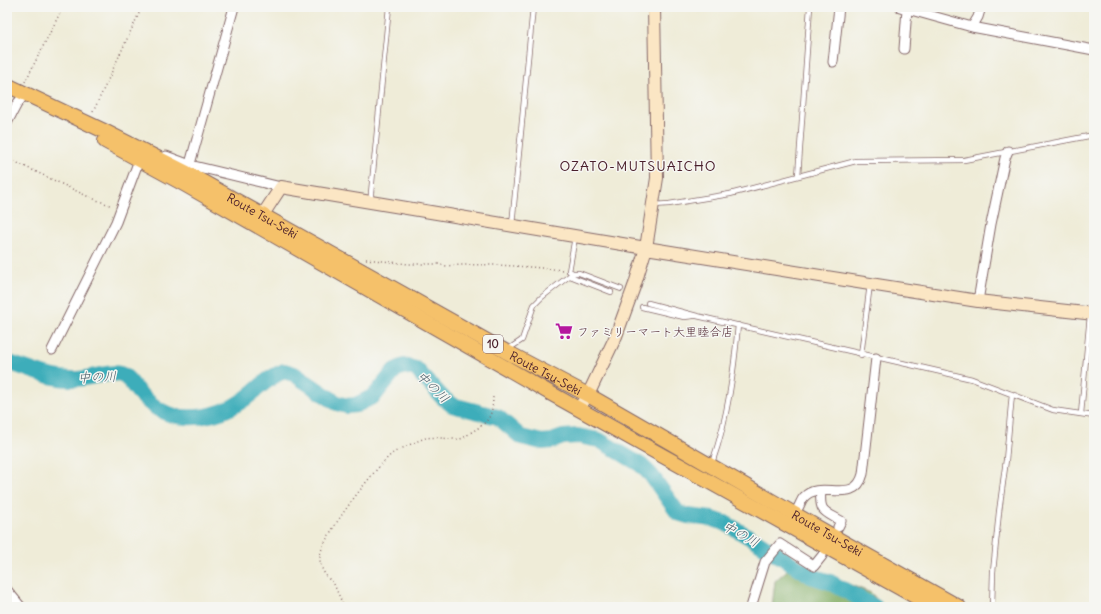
<svg xmlns="http://www.w3.org/2000/svg" width="1101" height="614" font-family="Delius,'Klee One',sans-serif">
<style>
.forest{fill:#83ae66;stroke:#666648}
.lines{fill:none;stroke-linecap:round;stroke-linejoin:round}
.river{stroke:#3dadba;stroke-width:16}
.lane-casing{stroke:#846768;stroke-width:6}
.street-casing{stroke:#846768;stroke-width:11}
.secondary-casing{stroke:#846768;stroke-width:14}
.primary-casing{stroke:#846768;stroke-width:16}
.path{stroke:#846768;stroke-width:1.5;stroke-dasharray:1 3;stroke-linecap:butt}
.lane{stroke:#fff;stroke-width:4.5}
.street{stroke:#fff;stroke-width:9}
.secondary{stroke:#fbe6c4;stroke-width:12}
.primary{stroke:#f5c16b;stroke-width:14}
.labels{text-anchor:middle;dominant-baseline:central;stroke-width:3;stroke-linejoin:round;paint-order:stroke}
.shield{fill:#f6f6f2;stroke:#7e6067;stroke-width:1}
.shield-label{font-size:11px;font-weight:bold;fill:#4a1f2b}
.street-label{font-size:12px;fill:#4a1f2b;stroke:#f6f6f2}
.poi-label{font-size:12px;fill:#4a1f2b;stroke:#f6f6f2;text-anchor:start}
.water-label{font-size:13px;font-style:italic;fill:#455864;stroke:#f6f6f2}
.quarter-label{font-size:14px;letter-spacing:1px;fill:#4a1f2b;stroke:#f6f6f2}
</style>
<rect width="100%" height="100%" fill="#f6f6f2"/>
<filter id="ink" filterUnits="userSpaceOnUse"><feTurbulence type="fractalNoise" baseFrequency=".025" numOctaves="2"/><feDisplacementMap in="SourceGraphic" scale="8" xChannelSelector="R" yChannelSelector="G"/><feConvolveMatrix kernelMatrix="1 2 1 2 8 2 1 2 1" color-interpolation-filters="sRGB"/></filter>
<filter id="wash" filterUnits="userSpaceOnUse"><feTurbulence type="fractalNoise" baseFrequency=".012" numOctaves="4" result="noise"/><feDisplacementMap in="SourceGraphic" scale="16" xChannelSelector="R" yChannelSelector="G"/><feGaussianBlur stdDeviation="0.9" result="paint"/><feColorMatrix in="noise" values="0 0 0 0 0 0 0 0 0 0 0 0 0 0 0 0 0 1.4 0 .05"/><feComposite in="paint" operator="in"/></filter>
<g filter="url(#wash)">
<rect width="100%" height="100%" fill="#efecd8"/>
<path class="forest" d="M795,563L871,593L883,607H772L775,581Z"/>
<g class="lines">
<path class="river" d="M7,362C29,369 52,380 75,379C88,379 109,371 120,374C130,377 134,389 141,395C146,400 152,405 158,409C183,424 219,417 242,401C258,390 265,379 284,371L294,374L337,403L347,406L356,405L374,396L395,370L404,366L416,369L442,397L452,405L498,417L521,437L542,442L552,441L563,437L578,436L599,440L641,465L651,475L678,513L688,516L712,519L725,523L758,542L811,576L830,582L875,607"/>
</g>
</g>
<g filter="url(#ink)">
<g class="lines">
<g class="lane-casing">
<path id="lane" d="M798,176L810,7
M371,200V193L389,7
M653,205L669,204L730,194L856,161L964,160L1094,135
M512,225L533,7
M573,273H579L621,289
M570,276L611,292
M648,303L697,316L972,379L1053,410L1094,416
M642,307L684,317L693,316
M507,350L522,340L534,305L542,297L573,273L569,271L575,237
M861,355L870,284
M1081,414L1090,315
M713,460C728,417 734,370 738,325
M992,607L993,572L999,512L1006,460L1012,394"/>
</g>
<g class="street-casing">
<path id="street" d="M900,7L972,27L1094,50
M972,27L978,17L981,7
M904,49L907,9
M833,62L839,7
M7,123L17,104L25,94
M166,156L190,165L281,187
M188,171L234,7
M978,301L991,224L1005,158L1008,151
M52,350L116,222L139,160
M821,491C819,512 824,511 841,521L838,527
M798,508C800,505 801,500 804,497C820,479 855,506 863,474L876,358
M7,590L21,607
M751,607L765,562L780,544L814,566L822,556"/>
</g>
<g class="secondary-casing">
<path id="secondary" d="M262,216L281,187L646,248L870,284L978,301L1094,314
M579,408L588,395L616,336L635,284L646,248L657,178L654,7"/>
</g>
<g class="primary-casing">
<g id="primary">
<path id="s1" d="M7,85L102,130L187,173L505,351L588,395L843,542L959,607"/>
<path d="M105,141L184,184L550,393L934,607"/>
</g>
</g>
<path class="path" d="M25,82L63,7
M93,112L142,7
M7,158L89,197L112,206
M366,259L408,264H440L444,266C485,263 522,266 563,270
M344,607L333,582C325,578 319,565 320,556C321,538 377,465 393,453C398,450 421,439 426,438C437,436 449,440 460,439C464,438 467,435 470,433C489,422 493,417 493,394"/>
<use href="#lane" class="lane"/>
<use href="#street" class="street"/>
<use href="#secondary" class="secondary"/>
<use href="#primary" class="primary"/>
</g>
</g>
<defs>
<g id="supermarket-bare" transform="scale(1.38)"><path d="M-6-5.5h2.5l.6 2H6L4.5 2H-2.5L-4.4-4H-6ZM-1.5 3.2a1.3 1.3 0 1 0 .1 0ZM3 3.2a1.3 1.3 0 1 0 .1 0Z" fill="#b5179e" stroke="#f6f6f2" stroke-width="2.5" paint-order="stroke"/></g>
</defs>
<g fill-rule="evenodd">
<use href="#supermarket-bare" x="564" y="331"/>
</g>
<g class="labels">
<rect class="shield" x="483" y="335" width="20" height="18" rx="3"/>
<g class="shield-label">
<text x="493" y="344">10</text>
</g>
<g class="street-label">
<text stroke="none"><textPath href="#s1" startOffset="287">Route Tsu-Seki</textPath></text>
<text stroke="none"><textPath href="#s1" startOffset="611">Route Tsu-Seki</textPath></text>
<text stroke="none"><textPath href="#s1" startOffset="935">Route Tsu-Seki</textPath></text>
</g>
<g class="poi-label">
<text x="577" y="331">ファミリーマート大里睦合店</text>
</g>
<g class="water-label">
<text transform="translate(97 377) rotate(-2)">中の川</text>
<text transform="translate(433 387) rotate(44)">中の川</text>
<text transform="translate(741 534) rotate(29)">中の川</text>
</g>
<g class="quarter-label">
<text x="638" y="166">OZATO-MUTSUAICHO</text>
</g>
</g>
<rect width="1101" height="614" fill="none" stroke="#f6f6f2" stroke-width="24"/>
</svg>
